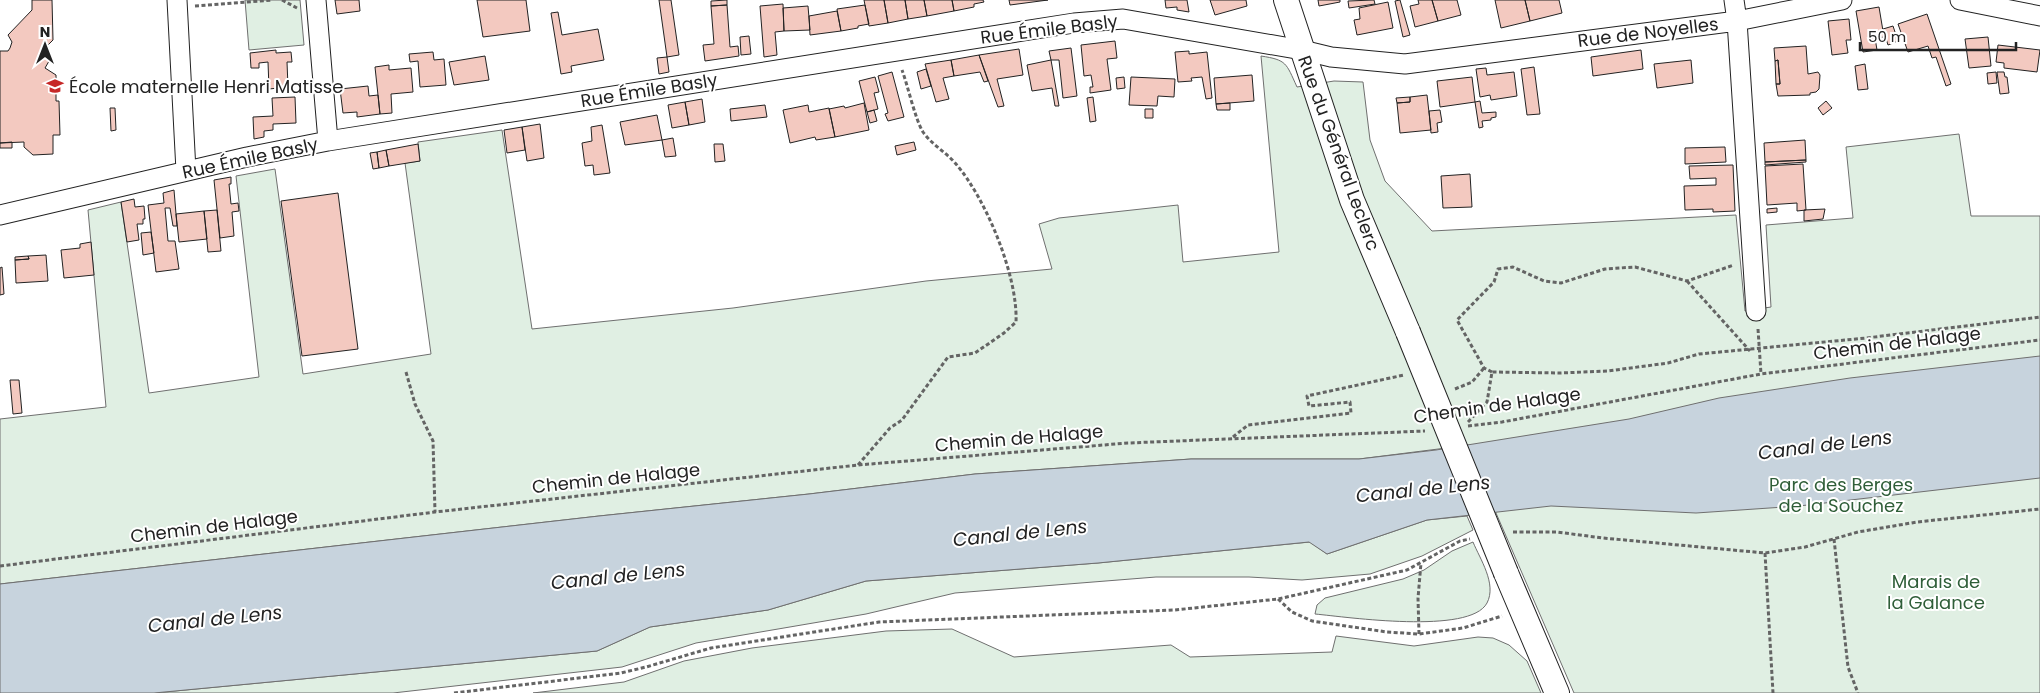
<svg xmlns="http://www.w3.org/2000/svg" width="2040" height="693" font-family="Poppins,sans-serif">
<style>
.green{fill:#e0efe3;stroke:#6f6f6f}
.water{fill:#c7d3dd;stroke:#6f6f6f}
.building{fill:#f3c9c0;stroke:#222}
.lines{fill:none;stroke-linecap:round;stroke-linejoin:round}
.minor-casing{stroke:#222;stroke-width:21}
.tertiary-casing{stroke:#222;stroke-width:26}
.path{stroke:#646464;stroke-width:3;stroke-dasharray:4 2.5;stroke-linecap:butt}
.minor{stroke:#fff;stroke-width:19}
.tertiary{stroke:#fff;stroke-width:24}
.tertiary-bridge-casing{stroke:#222;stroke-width:26;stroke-linecap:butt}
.tertiary-bridge{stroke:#fff;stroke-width:24}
.labels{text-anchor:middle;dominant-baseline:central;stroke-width:4;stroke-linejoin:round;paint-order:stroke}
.street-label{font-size:18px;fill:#222;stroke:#fff}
.poi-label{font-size:18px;fill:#222;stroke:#fff;text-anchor:start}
.park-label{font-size:18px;fill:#2f5e38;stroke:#fff}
.water-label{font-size:19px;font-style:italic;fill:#222;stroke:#fff}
</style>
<rect width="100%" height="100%" fill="#fff"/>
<path class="green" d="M245,0H300L304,45L249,50Z
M1261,56C1287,60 1286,63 1297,87L1334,81L1363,82L1370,140L1385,181L1432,231L1736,215L1745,311L1771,307L1766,225L1853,218L1846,147L1959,134L1971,216H2040V693H1574L1496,513L1470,445L1359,459H1191L975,474L809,494L599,516L0,584V419L106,407L88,210L121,202L149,393L259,377L236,176L275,169L303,374L431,354L405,163L420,161L418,142L502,130L532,329L733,308L926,281L1052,269L1039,224L1059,218L1178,205L1183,262L1279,252Z
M1467,516L1473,530L1422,556L1370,574L1302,580L1249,577H1156L955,593L866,614L696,643L622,667L393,693H154L597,651L650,627L768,610L866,581L1098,563L1310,542L1327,554L1427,520Z
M1473,542C1480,559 1497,584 1487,603C1470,635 1347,617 1315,614L1317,605L1325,598L1403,579L1424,570L1452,551Z
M952,629L1014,657L1171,645L1190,657L1332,652L1336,636L1414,646L1478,637L1493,638L1509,645L1527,661L1541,693H533L624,682L684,661L752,648L886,631Z"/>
<path class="water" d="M2040,356V478L1799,506L1696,513L1551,506L1427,520L1327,554L1309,542L1098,563L866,581L768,610L650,627L597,651L154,693H0V584L599,516L809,494L975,474L1191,459H1359L1436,450L1629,419L1719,398L1850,378Z"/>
<path class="building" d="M32,0H52L53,40L44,49L52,56L45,68L56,75V101H59L60,135H53V154L33,155L24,147V142L0,143V51H8L10,48L12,42L8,35L32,10Z
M335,0H359L360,11L337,14Z
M477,0H526L530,31L483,37Z
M659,0H671L679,55L667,57Z
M727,0V5L711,6V1Z
M864,0H884L888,23L869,26Z
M884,0H905L908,19L888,23Z
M905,0H924L927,16L908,19Z
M924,0H952L954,11L927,16Z
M952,0H983L984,2L974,4V7L954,11Z
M1009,0H1048L1010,5Z
M1165,0H1187L1189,12L1177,10V7L1166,8Z
M1210,0H1246L1247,6L1215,15Z
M1318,0H1340V2L1319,6Z
M1374,0L1375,4L1349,8L1348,1Z
M1400,0L1410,35L1403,37L1395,1Z
M1418,0H1432L1438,21L1415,27L1410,6L1419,4Z
M1432,0H1457L1461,15L1438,21Z
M1495,0H1525L1530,21L1501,28Z
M1525,0H1559L1562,13L1530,21Z
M1388,2L1393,28L1357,35L1354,20L1360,19L1359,8Z
M783,4L784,31L775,32L777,55L764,57L760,6Z
M727,5L730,47L738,46L739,56L705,61L703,45L714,44L711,6Z
M865,5L869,24L858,26V28L841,31L837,9Z
M808,6L810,30L784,31L783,8Z
M1879,7L1884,37L1875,38L1877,50L1863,52L1856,11Z
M837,11L841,31L810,35L809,16Z
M558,12L562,35L598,29L604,60L571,66L572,72L561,74L551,13Z
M1927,14L1951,84L1946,86L1936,57L1932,58L1928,46L1908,52L1898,24Z
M1849,19L1851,40H1846L1848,53L1832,55L1828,21Z
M1893,26L1898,41L1888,45L1883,29Z
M749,36L751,54L741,55L740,37Z
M1988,37L1991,66L1969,68L1965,39Z
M1115,41L1117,58L1107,59L1111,90L1090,93V87H1093L1091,75L1084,76L1081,45Z
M1998,45L2040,50L2037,72L2004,68V63L1996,62Z
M1806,46L1808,74L1818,72L1820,75L1819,89L1816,92L1810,93V95L1778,96L1776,84H1780L1778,60L1775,61L1774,48Z
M1071,48L1077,96L1063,98L1059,60H1051L1049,51Z
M1019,49L1023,75L997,79L1004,106L998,107L979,55Z
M276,50V53L291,52L292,62H287L288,87L269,89L268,62L259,63V68H251L250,53Z
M1641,50L1643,69L1593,76L1591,57Z
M1189,51V54L1207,52L1212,98L1206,99L1202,77L1191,78L1192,81L1178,82L1175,52Z
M433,52L434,60L444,59L446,85L420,87L418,61L410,62L409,54Z
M979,55L988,81L984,82L980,72L954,76L951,60Z
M485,56L489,80L454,85L449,62Z
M667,57L669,72L659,74L657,58Z
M951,60L954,76L943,78L949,99L936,102L925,64Z
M1051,60L1059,106H1055L1052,88L1032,91L1027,65Z
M1691,60L1693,83L1657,88L1654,64Z
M1778,60L1780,84H1776L1775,61Z
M1865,64L1868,89L1858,90L1855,66Z
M389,65V70L411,68L413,92L391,94L392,113L380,114L375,67Z
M1534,67L1540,114L1527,115L1521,69Z
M1486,68L1487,75L1514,72L1517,96L1491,100L1490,95L1480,97L1476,69Z
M926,69L931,86L921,89L917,72Z
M892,72L904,117L888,121L885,114L888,113L878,76Z
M1996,72L1997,83L1988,84L1987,73Z
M1997,72H2004L2005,77H2007L2009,93L2000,94Z
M1252,75L1254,101L1216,104L1214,78Z
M875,77L879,92L874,93L878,109L867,112L859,81Z
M1124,77L1125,88L1117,89L1116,78Z
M1131,77L1175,79L1174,97L1158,96L1157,106L1129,105Z
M1472,77L1475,102L1440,107L1437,81Z
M368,86L369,96L378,95L380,114L357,117V112L343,113L340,89Z
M1427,95L1431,130L1400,133L1397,103L1410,102V97Z
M295,97L296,123L273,124V130L264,131V137L254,139L253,117L273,116L272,98Z
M1093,97L1096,121L1090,122L1087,98Z
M1410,97V102L1397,103L1396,98Z
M702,99L705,122L689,125L685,102Z
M1480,101L1482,113L1496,112V117L1491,118V120L1482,121L1483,127L1479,128L1475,102Z
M1826,101L1832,108L1823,115L1818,108Z
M685,102L689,125L672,128L668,105Z
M864,103L869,130L835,137L829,109L844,106L845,108Z
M1230,103V110H1217L1216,104Z
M765,105L767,117L731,121L730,109Z
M808,105L809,112L829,108L835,137L816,140L815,137L790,143L783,110Z
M110,108H115L116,130L111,131Z
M1145,109H1153V118H1145Z
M874,110L877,121L870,123L867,112Z
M1440,110L1442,122L1437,123L1438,132L1431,133L1429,111Z
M657,115L662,140L625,145L620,122Z
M540,124L544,158L527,161L522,127Z
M602,125L610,173L594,175L593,165L585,166L582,143L592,141L591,127Z
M522,127L525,150L507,153L504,130Z
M673,138L676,156L665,157L662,140Z
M1805,140L1806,160L1765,162L1764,143Z
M12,142V148H0V143Z
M914,142L916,150L897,155L895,146Z
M418,144L420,161L389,166L386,150Z
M714,144H723L725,161L715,162Z
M1725,147L1726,162L1685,164V148Z
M386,150L389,166L379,168L377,152Z
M377,152L379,168L373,169L370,153Z
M1806,160V162L1765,165V162Z
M1803,164L1806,210L1797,211V203L1767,205L1765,166Z
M1733,165L1735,211L1713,212V209L1685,210L1684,186L1716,185V178L1690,179L1689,166Z
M1470,174L1472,207L1443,208L1441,176Z
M231,177V184H229L231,204L238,203L239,211L232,212L234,236L220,238L214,180Z
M174,190L177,226H173L170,208H165L168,241H175L179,269L156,272L148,205L164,203L163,193Z
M338,193L358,349L302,356L281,201Z
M134,199L135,207L144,206L145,219H143V224H137L139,240L127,242L121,202Z
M1777,208V212L1767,213V209Z
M1825,209L1823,219L1804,221V210Z
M217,210L221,251L208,252L204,211Z
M204,211L207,239L179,242L176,214Z
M151,232L154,253L143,255L141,233Z
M91,242L94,275L64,278L61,250L80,248V244Z
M46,255L48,281L16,283L15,260L29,259L28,256Z
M28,256L29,259L15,260V257Z
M2,267L4,294L0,295V268Z
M10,380H19L22,413L13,414Z"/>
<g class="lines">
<g class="minor-casing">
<path id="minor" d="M177,0L186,171
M316,0L328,141
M1734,0L1737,21L1842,0
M1960,0L2040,16
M0,215L247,157L328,141L1074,23L1123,19L1302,50L1331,57L1405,64L1737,21L1756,311"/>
</g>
<g class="tertiary-casing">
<path id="tertiary" d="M1286,0L1352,200L1408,332
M1506,573L1557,693"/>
</g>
<path class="path" d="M282,0L297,8
M195,6L272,0
M1687,281L1750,351
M1758,329L1761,374
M406,372L415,404L433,441L435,512
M1492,372L1484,368L1457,320L1494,282L1498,269L1513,267L1544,281L1561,283L1605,269L1635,267L1687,281L1734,265
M1455,389L1472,382L1484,368
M1468,422L1487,402L1492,372L1560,373L1608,371L1668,363L1699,354L1866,338L2040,317
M1468,426L1502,422L1761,374L2040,340
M1233,437L1248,425L1351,413L1350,402L1309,406L1307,396L1404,375
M858,465L890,428L902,420L948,357L975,353L1004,333L1016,322C1018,276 986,199 956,164C946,152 932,145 923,132C915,119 908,86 902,70
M1513,532H1557L1603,538L1765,553L1805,547L1858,532L1917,522L2040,509
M1834,539L1848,667L1858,693
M1765,553L1773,693
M0,566L435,512L858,465L1128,443L1425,431
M1278,599L1292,612L1312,621L1387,632L1419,634L1463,628L1502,616
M1419,634L1418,598L1421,563
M454,693L621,673L646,667L711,648L879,622L1175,610L1278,599L1407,570L1460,541L1470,539"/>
<use href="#minor" class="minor"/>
<use href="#tertiary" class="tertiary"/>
<g class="tertiary-bridge-casing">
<path id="tertiary-bridge" d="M1408,332L1506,573"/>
</g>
<use href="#tertiary-bridge" class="tertiary-bridge"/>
</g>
<defs>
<g id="school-bare" transform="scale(1.35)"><path d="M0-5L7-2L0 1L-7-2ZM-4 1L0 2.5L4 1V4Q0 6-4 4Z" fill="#c62828" stroke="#fff" stroke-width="2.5" paint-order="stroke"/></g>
</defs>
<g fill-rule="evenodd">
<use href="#school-bare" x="55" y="86"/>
</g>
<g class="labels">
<g class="street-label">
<text transform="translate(1049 29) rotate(-7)">Rue Émile Basly</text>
<text transform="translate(1648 32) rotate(-7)">Rue de Noyelles</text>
<text transform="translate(649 90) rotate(-9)">Rue Émile Basly</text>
<text transform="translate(1339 153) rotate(70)">Rue du Général Leclerc</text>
<text transform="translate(250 158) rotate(-12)">Rue Émile Basly</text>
<text transform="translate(1897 343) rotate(-7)">Chemin de Halage</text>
<text transform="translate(1497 405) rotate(-8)">Chemin de Halage</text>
<text transform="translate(1019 438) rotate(-5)">Chemin de Halage</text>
<text transform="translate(616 478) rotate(-6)">Chemin de Halage</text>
<text transform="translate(214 526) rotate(-7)">Chemin de Halage</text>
</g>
<g class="poi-label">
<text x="69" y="86">École maternelle Henri Matisse</text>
</g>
<g class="park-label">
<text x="1841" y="484">Parc des Berges<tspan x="1841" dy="21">de la Souchez</tspan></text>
<text x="1936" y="581">Marais de<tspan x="1936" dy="21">la Galance</tspan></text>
</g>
<g class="water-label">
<text transform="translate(1825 445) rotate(-7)">Canal de Lens</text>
<text transform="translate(1423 489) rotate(-6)">Canal de Lens</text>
<text transform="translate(1020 533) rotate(-6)">Canal de Lens</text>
<text transform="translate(618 576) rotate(-6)">Canal de Lens</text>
<text transform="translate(215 619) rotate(-6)">Canal de Lens</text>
</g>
</g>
<g transform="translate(45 45)" stroke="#ffffff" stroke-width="4" paint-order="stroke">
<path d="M0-4L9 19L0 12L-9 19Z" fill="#222222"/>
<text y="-8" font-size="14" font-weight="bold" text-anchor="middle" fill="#222222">N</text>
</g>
<path d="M1860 42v8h156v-8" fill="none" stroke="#222222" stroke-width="2.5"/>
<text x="1868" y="42" font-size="15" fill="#222222" stroke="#ffffff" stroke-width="4" paint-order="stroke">50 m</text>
</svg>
